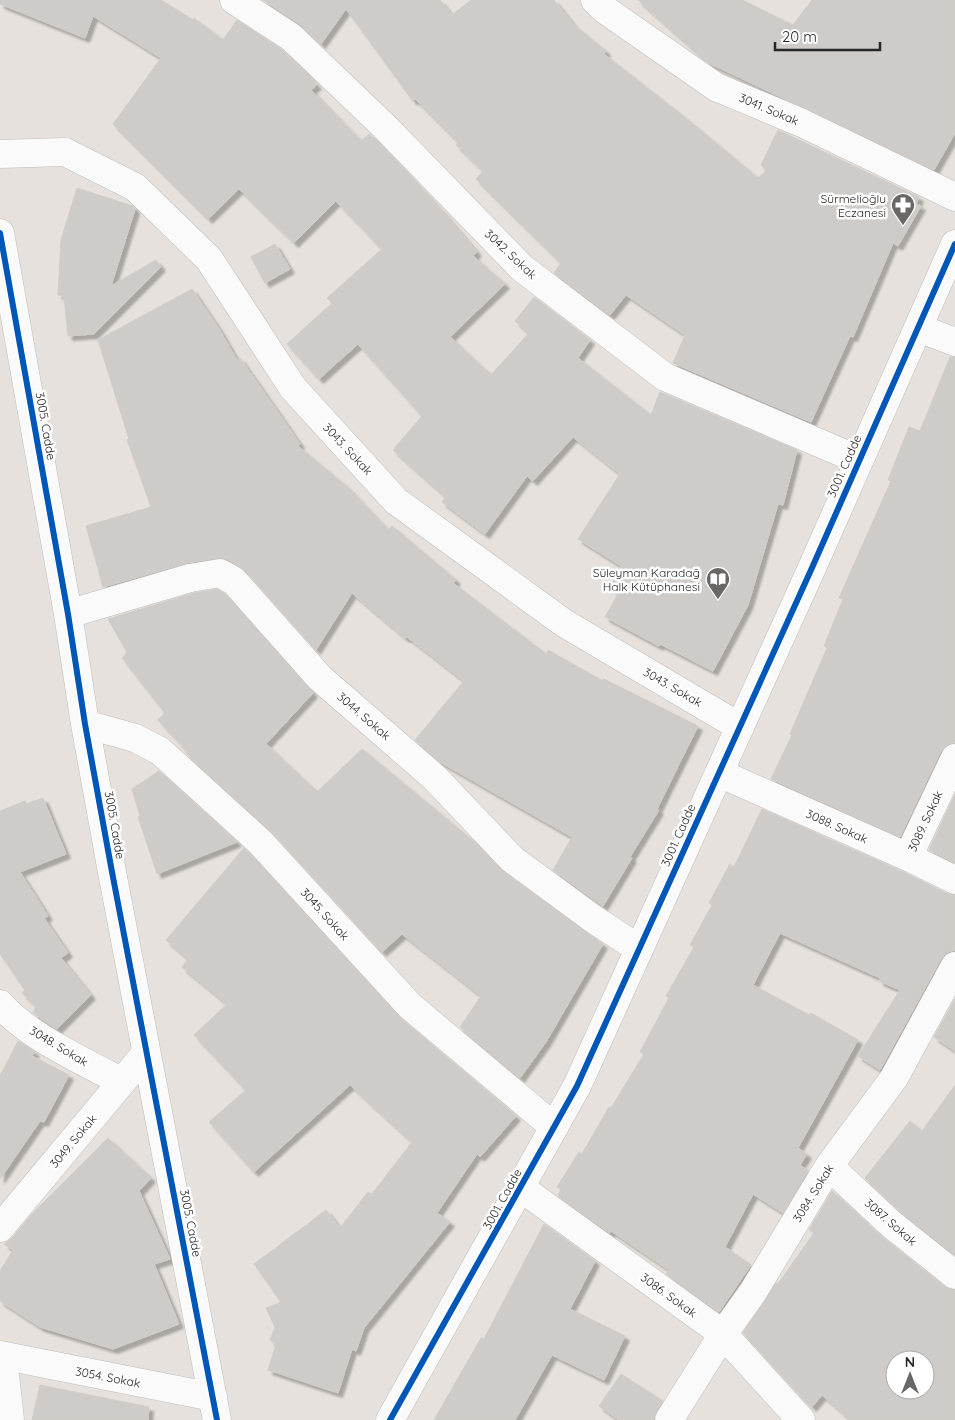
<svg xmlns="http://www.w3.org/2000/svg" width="955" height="1420" font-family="Quicksand,sans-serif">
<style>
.building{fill:#cecbc8;stroke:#d0cdc8;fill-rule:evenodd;filter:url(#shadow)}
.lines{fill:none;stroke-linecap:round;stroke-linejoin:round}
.minor-casing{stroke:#bfbdbd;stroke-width:29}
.tertiary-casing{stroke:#bfbdbd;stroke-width:29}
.minor{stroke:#fbfafa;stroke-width:28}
.tertiary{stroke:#fbfafa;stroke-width:28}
.cycleway-casing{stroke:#fff;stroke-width:9}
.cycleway{stroke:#0057b8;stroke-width:6}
.labels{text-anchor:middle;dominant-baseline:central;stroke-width:5;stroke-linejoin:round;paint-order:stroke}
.street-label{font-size:12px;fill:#272727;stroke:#fff}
.poi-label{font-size:12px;fill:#272727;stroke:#fff;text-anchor:end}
</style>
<defs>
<filter id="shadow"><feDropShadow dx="4.5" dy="4.5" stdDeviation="1" flood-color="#0004"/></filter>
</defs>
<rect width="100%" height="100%" fill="#e6e1dc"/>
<path class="building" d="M0,0H161L193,20L194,18L223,40L237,20L281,49L303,70L317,85L311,90L361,141L369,134L376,140L443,212L477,252L473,256L505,284L450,337L491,375L529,333L515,321L534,297L590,340L578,358L651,415L660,392L797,450L783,505L778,504L748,605L713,671L660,644L659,646L605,617L619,592L610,588L621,566L578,539L620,474L573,437L533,481L527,476L485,534L442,502L446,497L393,450L422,416L358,344L319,379L287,344L332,303L327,298L382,249L336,201L294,243L239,189L208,219L113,124L161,58L93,16L85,38L0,4Z
M263,0H440L452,15L471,0H554L574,25L606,51L604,54L687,119L758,178L766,171L761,165L778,130L919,197L916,204L921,206L898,246L893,243L853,337L850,336L811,422L673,363L685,335L626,295L610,315L554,273L561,263L476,179L483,171L456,145L458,142L415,99L413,101L346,9L321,44L300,24Z
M638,0H742L793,25L812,0H955V133L934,170L709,63Z
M77,188L133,206L135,209L111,286L156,260L161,267L94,334L68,336L64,296L58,295L61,240Z
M275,244L290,269L265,283L251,257Z
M192,289L219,329L237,360L240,358L300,444L298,446L346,486L388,530L392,526L456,580L453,583L546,654L548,650L603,681L604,679L698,726L657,809L659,810L630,857L632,858L603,906L553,870L572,837L440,762L415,740L464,681L407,637L405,638L352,593L316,650L246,571L227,559L217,558L187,563L103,587L86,526L151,507L127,440L129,439L98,340Z
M950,357H955V743L947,745L941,751L900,837L771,779L792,735L790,734L827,648L824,646L843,599L839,598L891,481L888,480L909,427L920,431Z
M217,589L224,593L313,693L266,744L317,792L362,749L473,841L503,871L603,944L546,1042L520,1078L460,1027L481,996L402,934L382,952L271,831L186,753L188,752L158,720L165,713L122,658L127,652L108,619L194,593Z
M159,771L237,842L157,874L138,817L140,816L132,789Z
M955,794V863L929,850Z
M43,798L66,854L20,872L48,916L44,918L68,953L61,958L91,995L57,1029L33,1013L36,1006L22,993L25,990L0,954V811L25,801L26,804Z
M762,809L901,871L948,894L955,895V950L947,952L941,959L880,1070L858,1056L900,990L879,981L880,978L780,933L753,985L809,1015L811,1013L858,1040L798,1148L807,1154L800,1165L808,1171L783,1213L753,1194L725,1247L751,1265L719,1312L666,1274L669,1270L611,1231L610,1233L558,1196L561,1189L557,1187L579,1152L582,1154L609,1107L611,1108L644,1054L640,1052L669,998L666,996L694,947L690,945L712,905L709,903L730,864L734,867Z
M244,848L399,1017L516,1116L480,1157L477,1154L437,1213L450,1222L364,1328L356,1351L352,1349L338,1393L268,1370L276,1344L270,1340L275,1327L266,1308L281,1302L254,1264L326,1210L340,1228L368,1192L372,1194L412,1142L350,1085L254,1172L209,1122L246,1090L194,1035L227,1004L182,967L188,959L166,940Z
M955,999V1051L934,1037Z
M18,1041L35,1052L32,1056L69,1075L44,1122L40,1121L0,1179V1076Z
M955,1085V1255L901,1212L865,1178L910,1121L922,1131Z
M108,1138L151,1178L139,1191L170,1259L154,1264L179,1324L113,1349L40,1327L0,1301V1271L13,1250L4,1244L12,1238L32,1214Z
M832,1191L881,1236L945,1287L955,1290V1420H851L822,1395L812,1407L802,1397L743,1333L776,1283L778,1284L814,1233L809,1230ZM895,1360H925V1390H895Z
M544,1224L595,1261L570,1309L625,1336L604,1380L552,1355L515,1420H434L481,1338L484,1339Z
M621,1374L663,1401L656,1412L653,1420H619L599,1406Z
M40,1385L149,1407L148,1420H32Z"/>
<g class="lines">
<g class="minor-casing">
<path id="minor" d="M234,0L291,37L387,129L522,268L665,377L859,460
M595,0L604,9L716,87L802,123L955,197
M0,154L65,152L135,187L209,259L293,388L396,501L564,623L740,727
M0,233L68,614L85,724L112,872L217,1420
M918,328L955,342
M68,614L190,578L220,573L234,581L320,678L435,778L512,859L592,918L639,949
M85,724L135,738L160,751L260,842L410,1006L554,1127
M719,773L908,857L955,880
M908,857L955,758
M0,1004C30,1038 82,1060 122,1082
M829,1166L891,1224L955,1275
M521,1188L723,1334L801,1420
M0,1228L146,1053
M0,1355L213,1397
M3,1357L10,1420
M669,1420L723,1334L753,1292L829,1166L894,1078L955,966"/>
</g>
<g class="tertiary-casing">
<path id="tertiary" d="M390,1420L577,1086L811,570L955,244"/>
</g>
<use href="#minor" class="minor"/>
<use href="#tertiary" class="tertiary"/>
<g class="cycleway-casing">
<path id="cycleway" d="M0,233L68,614L85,724L112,872L217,1420
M390,1420L577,1086L811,570L955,244"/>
</g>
<use href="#cycleway" class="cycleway"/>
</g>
<defs>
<g id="pharmacy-pin" transform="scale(1.25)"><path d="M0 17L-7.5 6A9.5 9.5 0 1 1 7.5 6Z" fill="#6a6866" stroke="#fff"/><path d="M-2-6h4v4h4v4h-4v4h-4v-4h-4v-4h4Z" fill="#fff"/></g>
<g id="library-pin" transform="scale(1.25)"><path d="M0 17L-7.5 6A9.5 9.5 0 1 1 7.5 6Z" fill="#6a6866" stroke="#fff"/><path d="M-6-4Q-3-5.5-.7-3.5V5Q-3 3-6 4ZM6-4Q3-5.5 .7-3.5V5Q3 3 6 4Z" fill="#fff"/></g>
</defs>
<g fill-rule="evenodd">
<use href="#pharmacy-pin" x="903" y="205"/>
<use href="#library-pin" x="718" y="579"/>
</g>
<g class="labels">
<g class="street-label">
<text transform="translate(769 109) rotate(23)">3041. Sokak</text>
<text transform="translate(511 254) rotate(43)">3042. Sokak</text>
<text transform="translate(46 426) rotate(80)">3005. Cadde</text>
<text transform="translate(348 449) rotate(47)">3043. Sokak</text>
<text transform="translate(844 466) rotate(-66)">3001. Cadde</text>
<text transform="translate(673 687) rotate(30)">3043. Sokak</text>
<text transform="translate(364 716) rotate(41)">3044. Sokak</text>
<text transform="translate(925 821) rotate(-65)">3089. Sokak</text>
<text transform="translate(115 825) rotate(80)">3005. Cadde</text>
<text transform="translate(837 826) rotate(24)">3088. Sokak</text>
<text transform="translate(678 835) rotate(-66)">3001. Cadde</text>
<text transform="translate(325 914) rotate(48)">3045. Sokak</text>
<text transform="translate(59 1046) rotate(31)">3048. Sokak</text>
<text transform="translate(73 1141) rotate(-50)">3049. Sokak</text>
<text transform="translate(813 1193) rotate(-58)">3084. Sokak</text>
<text transform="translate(502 1199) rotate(-61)">3001. Cadde</text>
<text transform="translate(891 1222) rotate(41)">3087. Sokak</text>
<text transform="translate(191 1223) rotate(79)">3005. Cadde</text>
<text transform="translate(669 1295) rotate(36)">3086. Sokak</text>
<text transform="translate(108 1377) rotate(11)">3054. Sokak</text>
</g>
<g class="poi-label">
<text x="886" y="198">Sürmelioğlu<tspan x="886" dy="14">Eczanesi</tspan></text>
<text x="700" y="572">Süleyman Karadağ<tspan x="700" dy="14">Halk Kütüphanesi</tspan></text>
</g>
</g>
<g transform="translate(910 1375)"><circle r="24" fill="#ffffff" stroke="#a9a9a9"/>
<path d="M0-4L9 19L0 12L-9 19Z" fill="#6a6866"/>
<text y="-8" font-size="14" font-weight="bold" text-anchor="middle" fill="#272727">N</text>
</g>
<path d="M775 42v8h105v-8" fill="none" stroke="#272727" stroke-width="2.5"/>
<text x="782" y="42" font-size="15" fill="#272727" stroke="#ffffff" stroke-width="4" paint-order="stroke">20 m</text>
</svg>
